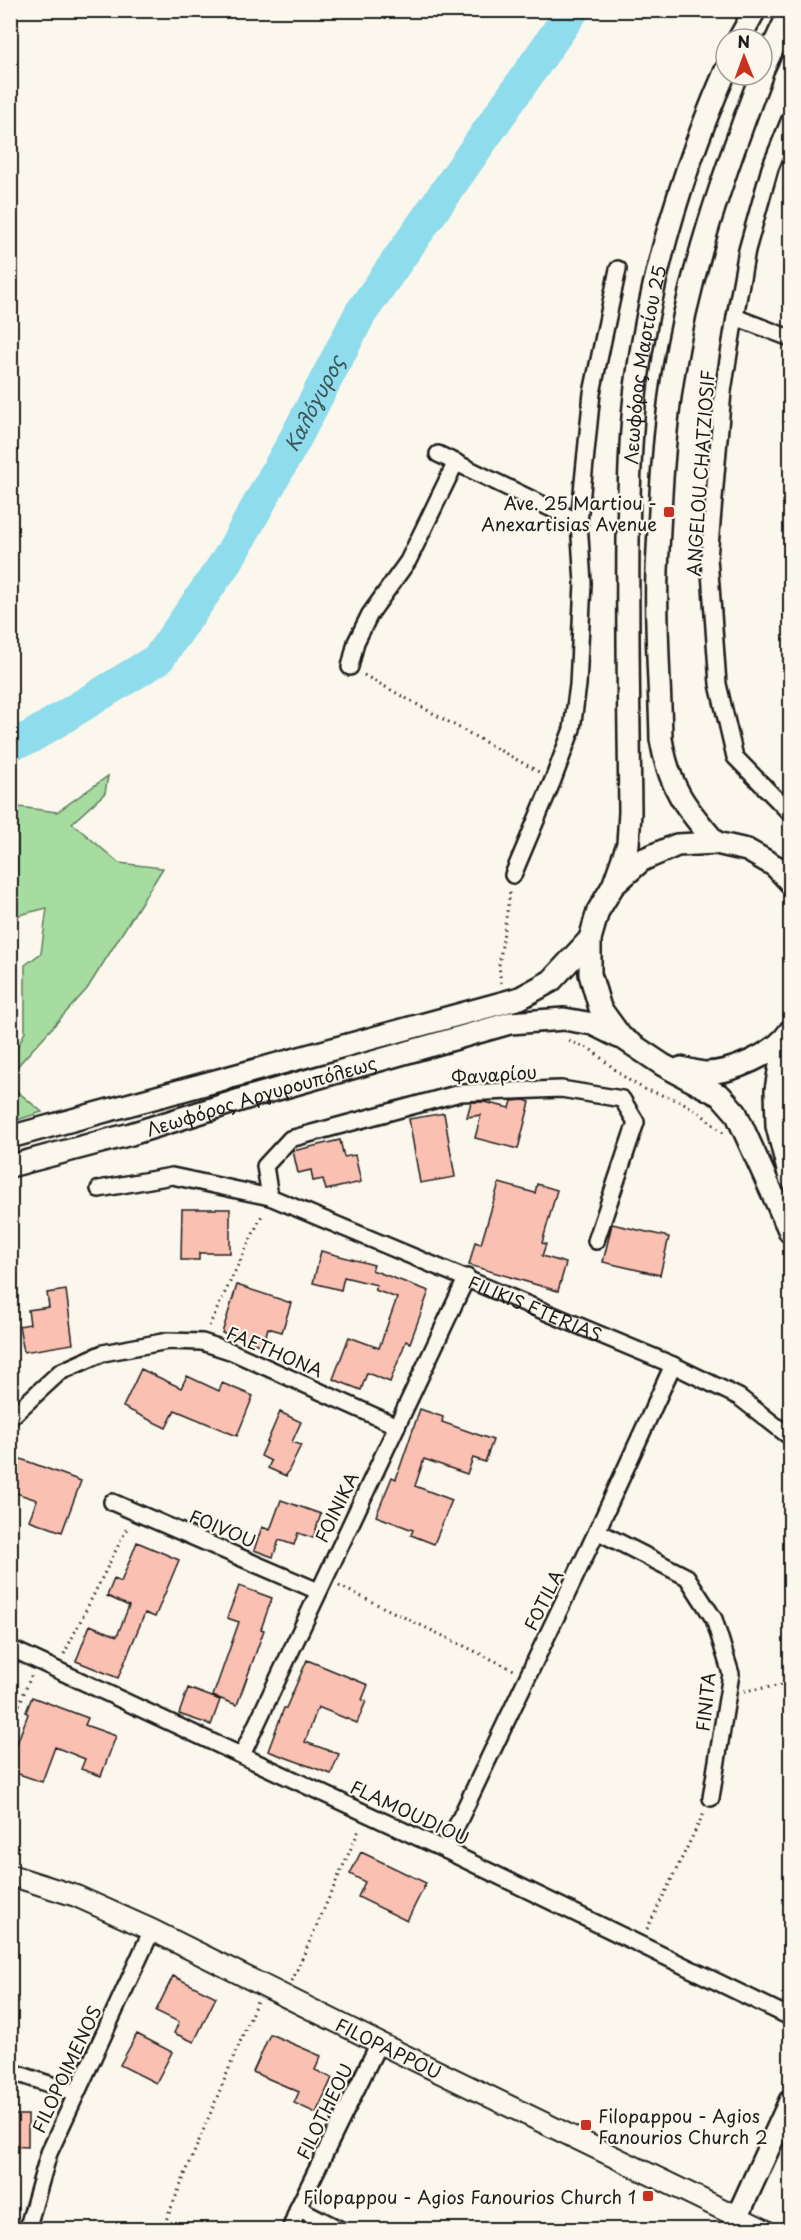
<svg xmlns="http://www.w3.org/2000/svg" width="801" height="2240" font-family="'Playpen Sans',sans-serif">
<style>
.green{fill:#a6dc9f;stroke:#617c5e;stroke-width:1.5}
.lines{fill:none;stroke-linecap:round;stroke-linejoin:round}
.river{stroke:#8edcec;stroke-width:33}
.building{fill:#fac0b2;stroke:#1c1c1c;stroke-width:1.5}
.minor-casing{stroke:#1c1c1c;stroke-width:20}
.tertiary-casing{stroke:#1c1c1c;stroke-width:24}
.secondary-casing{stroke:#1c1c1c;stroke-width:26}
.path{stroke:#1c1c1c;stroke-width:3;stroke-dasharray:1.5 4.5;stroke-linecap:butt}
.minor{stroke:#fbf7ec;stroke-width:15}
.tertiary{stroke:#fbf7ec;stroke-width:20}
.secondary{stroke:#fbf7ec;stroke-width:21}
.poi-dot{fill:#c8321e;stroke:#fbf7ec;stroke-width:2}
.labels{text-anchor:middle;dominant-baseline:central;stroke-width:4.5;stroke-linejoin:round;paint-order:stroke}
.street-label{font-size:18px;fill:#1c1c1c;stroke:#fbf7ec}
.poi-label{font-size:18px;fill:#1c1c1c;stroke:#fbf7ec;text-anchor:end}
.water-label{font-size:20px;font-style:italic;fill:#3e565a;stroke:#fbf7ec}
</style>
<rect width="100%" height="100%" fill="#fbf7ec"/>
<filter id="ink" filterUnits="userSpaceOnUse"><feTurbulence type="fractalNoise" baseFrequency=".0167" numOctaves="2"/><feDisplacementMap in="SourceGraphic" scale="12" xChannelSelector="R" yChannelSelector="G"/><feConvolveMatrix kernelMatrix="1 2 1 2 8 2 1 2 1" color-interpolation-filters="sRGB"/></filter>
<g filter="url(#ink)">
<path class="green" d="M108,776L105,793L72,823L119,863L163,868L87,989L13,1071L17,1091L42,1112L11,1122V1060L25,1032V965L41,953L47,908L11,917V804L19,807L57,812Z"/>
<g class="lines">
<path class="river" id="s1" d="M10,744L29,738L158,659L228,559L294,441L360,314L573,10"/>
</g>
<path class="building" d="M524,1100L530,1102L518,1149L475,1138L481,1115L467,1117L471,1102H484L510,1108L512,1101Z
M444,1113L455,1177L420,1183L409,1119Z
M340,1140L344,1157L355,1155L361,1182L326,1190L323,1179L313,1181L311,1170L298,1173L293,1151Z
M499,1183L535,1193L537,1184L557,1190L542,1243L546,1244L542,1256L566,1263L558,1291L469,1265L475,1242L481,1244Z
M182,1209H230V1253H199V1260H181Z
M612,1224L669,1237L660,1275L603,1262Z
M321,1251L374,1265L372,1270L429,1291L410,1343L406,1341L390,1382L367,1373L361,1390L333,1379L349,1337L379,1348L397,1298L375,1290L377,1285L344,1277L341,1290L313,1283Z
M237,1285L291,1303L282,1332L268,1328L263,1346L222,1333Z
M66,1290L73,1344L24,1352L19,1326L30,1324L28,1310L49,1307L47,1293Z
M141,1369L181,1388L187,1376L219,1391L222,1383L253,1396L237,1436L175,1410L166,1428L123,1407Z
M420,1409L443,1417L442,1422L493,1440L485,1462L473,1458L467,1474L424,1459L415,1486L452,1500L434,1544L411,1535L413,1530L376,1516L392,1477L396,1479Z
M280,1412L301,1422L292,1442L301,1445L286,1476L268,1468L271,1461L261,1456Z
M10,1455L81,1481L62,1532L29,1520L37,1500L10,1491Z
M281,1500L321,1514L313,1538L298,1533L294,1545L279,1540L273,1557L254,1550L262,1527L270,1530Z
M137,1542L179,1560L155,1617L145,1613L118,1678L76,1661L90,1625L117,1636L129,1606L107,1596L114,1579L121,1582Z
M239,1586L272,1598L261,1629L264,1630L237,1705L213,1696L239,1622L227,1618Z
M307,1660L368,1685L362,1700L366,1701L357,1723L318,1707L305,1742L339,1754L331,1774L268,1751L284,1708H286Z
M188,1688L220,1700L211,1725L179,1714Z
M32,1697L88,1718L85,1725L116,1736L101,1776L81,1769L85,1759L55,1747L42,1782L10,1771V1762L28,1714L26,1712Z
M361,1852L426,1883L407,1921L358,1897L365,1882L350,1874Z
M173,1976L216,1997L194,2042L174,2033L179,2022L156,2011Z
M137,2034L172,2052L156,2083L120,2065Z
M270,2034L321,2056L315,2070L332,2078L316,2113L294,2103L299,2092L253,2072Z
M10,2115H28V2147L10,2146Z"/>
<g class="lines">
<g class="minor-casing">
<g id="minor">
<path d="M790,119L770,168L747,250L735,317L723,391L709,558L718,684L735,757L790,813"/>
<path d="M735,317L790,338"/>
<path d="M438,454L579,522"/>
<path d="M350,667L356,642L370,614L408,561L456,462"/>
<path d="M513,875L553,780L572,729L578,685L583,583L579,522L592,393L618,269"/>
<path id="s2" d="M99,1189L172,1176L270,1197L673,1365L739,1397L790,1437"/>
<path d="M270,1197L265,1166L290,1139L460,1093L561,1089L622,1099L636,1122L596,1241"/>
<path d="M10,1418L60,1372L103,1353L168,1341L202,1342L230,1351L397,1426"/>
<path d="M112,1502L318,1591"/>
<path d="M597,1531L687,1577L714,1619L731,1674L711,1798"/>
<path d="M10,1648L445,1850L790,2017"/>
<path d="M242,1755L467,1277"/>
<path d="M445,1850L597,1531L673,1365"/>
<path d="M10,2071L76,2093"/>
<path d="M298,2208L341,2230"/>
<path d="M27,2230L49,2153L152,1930"/>
<path d="M290,2230L298,2208L379,2043"/>
</g>
</g>
<g class="tertiary-casing">
<g id="tertiary">
<path id="s3" d="M10,1875L76,1896L152,1930L379,2043L765,2230"/>
</g>
</g>
<g class="secondary-casing">
<g id="secondary">
<path d="M739,39L755,10"/>
<path d="M762,71L790,11"/>
<path d="M716,843C685,807 669,787 661,739C660,683 655,626 657,571C660,506 663,440 673,376C689,272 724,173 761,75"/>
<path d="M790,882L775,866L747,850L716,843L677,845L642,860L613,886L598,911L590,939V974L600,1008L621,1037L663,1065L721,1096L736,1113L790,1232"/>
<path id="s4" d="M613,886L628,844L630,812C629,721 627,631 628,540C629,489 630,437 636,387C650,277 682,171 726,70"/>
<path d="M784,1041L776,1090L777,1126L790,1178"/>
<path d="M681,1068C689,1070 697,1072 704,1073C732,1073 775,1054 790,1031"/>
<path d="M10,1137L520,998L551,981L590,939"/>
<path id="s5" d="M10,1166L131,1134L253,1096L510,1023L564,1019L593,1024L619,1037"/>
<path d="M738,2215L790,2101"/>
</g>
</g>
<path class="path" d="M364,675L539,772
M501,983L499,965L510,892
M569,1041L590,1049L627,1079L644,1089L682,1102L701,1114L723,1133
M209,1326L263,1213
M339,1586L514,1670
M64,1654L128,1526
M744,1691L790,1684
M10,1727L31,1676
M647,1929L705,1811
M292,1981L360,1828
M162,2230L257,2001"/>
<use href="#minor" class="minor"/>
<use href="#tertiary" class="tertiary"/>
<use href="#secondary" class="secondary"/>
</g>
</g>
<g class="poi-dot">
<rect x="663" y="506" width="12" height="12" rx="3"/>
<rect x="580" y="2119" width="12" height="12" rx="3"/>
<rect x="642" y="2190" width="12" height="12" rx="3"/>
</g>
<g class="labels">
<g class="street-label">
<text stroke="none"><textPath href="#s4" startOffset="525">Λεωφόρος Μαρτίου 25</textPath></text>
<text transform="translate(700 473) rotate(-86)">ANGELOU CHATZIOSIF</text>
<text transform="translate(494 1074) rotate(-4)">Φαναρίου</text>
<text stroke="none"><textPath href="#s5" startOffset="261">Λεωφόρος Αργυρουπόλεως</textPath></text>
<text stroke="none"><textPath href="#s2" startOffset="462">FILIKIS ETERIAS</textPath></text>
<text transform="translate(275 1351) rotate(23)">FAETHONA</text>
<text transform="translate(336 1507) rotate(-64)">FOINIKA</text>
<text transform="translate(223 1528) rotate(23)">FOIVOU</text>
<text transform="translate(543 1600) rotate(-64)">FOTILA</text>
<text transform="translate(705 1702) rotate(-84)">FINITA</text>
<text transform="translate(410 1812) rotate(25)">FLAMOUDIOU</text>
<text stroke="none"><textPath href="#s3" startOffset="417">FILOPAPPOU</textPath></text>
<text transform="translate(66 2069) rotate(-65)">FILOPOIMENOS</text>
<text transform="translate(324 2111) rotate(-64)">FILOTHEOU</text>
</g>
<g class="poi-label">
<text x="657" y="502">Ave. 25 Martiou -<tspan x="657" dy="21">Anexartisias Avenue</tspan></text>
<text x="598" y="2115" text-anchor="start">Filopappou - Agios<tspan x="598" dy="21">Fanourios Church 2</tspan></text>
<text x="636" y="2196">Filopappou - Agios Fanourios Church 1</text>
</g>
<g class="water-label">
<text stroke="none"><textPath href="#s1" startOffset="471">Καλόγυρος</textPath></text>
</g>
</g>
<rect width="801" height="2240" fill="none" stroke="#fbf7ec" stroke-width="36"/>
<rect x="18" y="18" width="765" height="2204" fill="none" stroke="#1c1c1c" stroke-width="2" filter="url(#ink)"/>
<g transform="translate(744 57) rotate(359)"><circle r="28" fill="#fbf7ec" stroke="#a29f99" stroke-width="1.5"/>
<path d="M0-4.5L10 22L0 15L-10 22Z" fill="#c8321e"/>
<text y="-9" font-size="16" font-weight="bold" text-anchor="middle" fill="#1c1c1c">N</text>
</g>
</svg>
